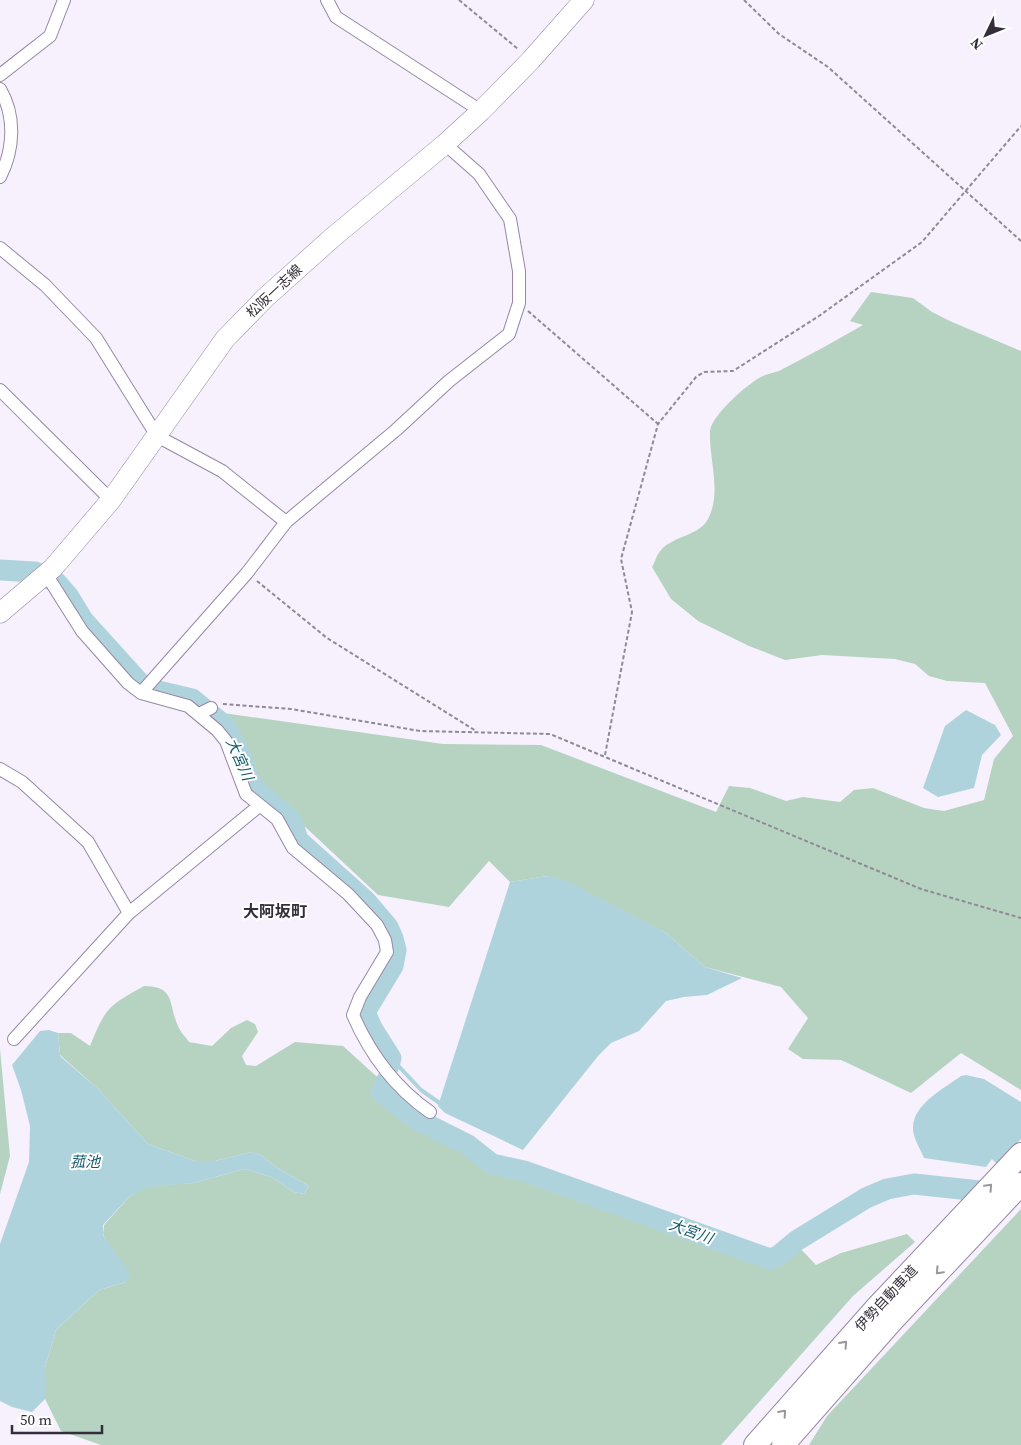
<svg xmlns="http://www.w3.org/2000/svg" width="1021" height="1445" font-family="'Source Serif 4','Noto Sans JP',serif">
<style>
.green{fill:#b6d3c1}
.water{fill:#afd3dd}
.lines{fill:none;stroke-linecap:round;stroke-linejoin:round}
.stream{stroke:#afd3dd;stroke-width:4}
.river{stroke:#afd3dd;stroke-width:21}
.street-casing{stroke:#9688a5;stroke-width:14}
.primary-casing{stroke:#9688a5;stroke-width:21}
.highway-casing{stroke:#9688a5;stroke-width:24}
.path{stroke:#8f8a96;stroke-width:2;stroke-dasharray:4 2.5;stroke-linecap:butt}
.street{stroke:#fff;stroke-width:12}
.primary{stroke:#fff;stroke-width:20}
.highway{stroke:#fff;stroke-width:22}
.oneway{stroke:#99969c}
.labels{text-anchor:middle;dominant-baseline:central;stroke-width:4;stroke-linejoin:round;paint-order:stroke}
.street-label{font-size:14px;fill:#332e39;stroke:#fff}
.water-label{font-size:15px;font-style:italic;fill:#135b6a;stroke:#fff}
.quarter-label{font-size:16px;font-weight:bold;fill:#332e39;stroke:#fff}
</style>
<rect width="100%" height="100%" fill="#f6f1fd"/>
<path class="green" d="M871,292L913,298L932,312L952,322L1021,351V1090L961,1053L911,1093L841,1060L803,1059L788,1049L808,1018L781,987L705,967L666,933L547,876L510,882L489,861L449,907L378,895L254,779L223,713L443,744L541,745L716,812L729,786L750,788L786,801L803,797L840,802L854,790L873,788L924,808L944,811L984,800L994,759L1013,736L985,683L947,681L929,676L915,664L895,659L822,655L785,660L749,646L698,621L671,599L652,567C655,562 657,554 661,550C673,536 699,536 708,519C722,493 709,460 710,432C710,417 747,384 761,377C766,374 773,373 779,371C806,357 837,340 863,325L850,321Z
M144,986C176,986 168,1004 178,1026C180,1032 186,1037 189,1042L212,1046L231,1028L247,1020L255,1024L258,1032L242,1056L246,1065L256,1066L295,1042L343,1046L419,1115L453,1142L494,1169L541,1188L695,1229L772,1255L797,1245L816,1265L841,1253L907,1234L915,1242L853,1296L721,1445H101L61,1431L45,1399V1367L56,1330L99,1290L126,1282L103,1234L104,1225L130,1196L148,1186L194,1183L244,1169L271,1177L294,1192L304,1194L309,1186L276,1167L261,1155L251,1152L215,1161H195L148,1144L98,1089L60,1055L58,1033H71L90,1046C106,1007 108,1006 144,986Z
M0,1049L10,1156L0,1194Z
M1021,1209V1445H809L827,1416Z"/>
<path class="water" d="M966,710L995,725L1001,735L982,755L974,788L938,797L923,788L945,726Z
M547,876L567,881L666,933L705,967L742,978L707,995L684,997L666,1001L639,1031L611,1043L598,1056L523,1150L445,1113L438,1106L510,882Z
M49,1030L58,1033L60,1056L98,1089L148,1144L195,1161H215L251,1152L261,1155L276,1167L309,1186L304,1194L294,1192L271,1177L244,1169L194,1183L148,1187L130,1196L103,1225V1235L131,1275L126,1282L99,1290L56,1330L45,1367V1399L32,1412L12,1407L0,1401V1244L29,1162L30,1126L21,1090L12,1065L40,1031Z
M966,1075L984,1079L1021,1102V1139L997,1164L992,1159L986,1167L924,1158C921,1150 913,1138 913,1129C912,1104 945,1088 961,1076Z"/>
<g class="lines">
<path class="stream" d="M391,1058L421,1090L441,1104"/>
<path class="river" d="M0,570L35,572L56,582L69,597L83,620L140,683L158,691L192,699L225,726L241,756L252,787L287,816L293,824L298,840L366,901L388,927L393,938L396,950L393,966L365,1012L372,1028L391,1058L389,1066
M386,1081L381,1092L416,1119L468,1145L492,1164L524,1171L770,1259L778,1256L796,1241L866,1198L887,1189L914,1184L998,1193"/>
<g class="street-casing">
<path id="street" d="M327,0L336,17L481,111
M0,75L50,36L64,0
M0,89C16,116 14,150 0,177
M0,248L45,285L96,338L157,436L222,471L286,522
M0,390L111,500
M46,574L82,631L128,683L141,693L188,706L217,730L226,741L246,794L277,819L293,848L348,894L377,925L385,940L387,952L360,997L353,1015C370,1054 394,1087 430,1112
M141,693L247,573L286,522L396,430L449,381L509,334L519,303V271L510,219L479,174L445,144
M199,714L211,708
M0,769L22,782L88,842L129,913
M14,1039L129,913L259,806"/>
</g>
<g class="primary-casing">
<path id="primary" d="M0,613L53,568L111,500L225,339L265,298L332,238L445,144L481,111L531,60L584,0"/>
</g>
<g class="highway-casing">
<path id="highway" d="M755,1445L877,1307L1021,1154
M783,1445L892,1321L1021,1184"/>
</g>
<path class="path" d="M459,0L518,49
M744,0L779,34L828,67L1021,241
M528,311L658,424
M257,581L327,638L476,731
M223,704L291,709L420,731L550,734L921,889L1021,918
M605,755L632,612L621,559L658,424L696,377L704,372L733,371L819,316L922,242L1021,126"/>
<use href="#street" class="street"/>
<use href="#primary" class="primary"/>
<use href="#highway" class="highway"/>
</g>
<defs><path id="oneway-chevron" d="M-2-3.5L2.5 0L-2 3.5" fill="none" stroke-width="1.6" stroke-linecap="round" stroke-linejoin="round" transform="scale(1.25)"/></defs>
<g class="oneway">
<use href="#oneway-chevron" transform="translate(989 1187) rotate(-47)"/>
<use href="#oneway-chevron" transform="translate(939 1271) rotate(133)"/>
<use href="#oneway-chevron" transform="translate(844 1344) rotate(-48)"/>
<use href="#oneway-chevron" transform="translate(783 1413) rotate(-49)"/>
</g>
<g class="labels">
<g class="street-label">
<text transform="translate(274 291) rotate(-43)">松阪一志線</text>
<text transform="translate(886 1298) rotate(-47)">伊勢自動車道</text>
</g>
<g class="water-label">
<text transform="translate(240 759) rotate(66)">大宮川</text>
<text x="85" y="1161">菰池</text>
<text transform="translate(691 1231) rotate(20)">大宮川</text>
</g>
<g class="quarter-label">
<text x="275" y="911">大阿坂町</text>
</g>
</g>
<g transform="translate(986 35) rotate(227)" stroke="#ffffff" stroke-width="4" paint-order="stroke">
<path d="M0-4L9 19L0 12L-9 19Z" fill="#332e39"/>
<text y="-8" font-size="14" font-weight="bold" text-anchor="middle" fill="#332e39">N</text>
</g>
<path d="M12 1425v8h90v-8" fill="none" stroke="#332e39" stroke-width="2.5"/>
<text x="20" y="1425" font-size="15" fill="#332e39" stroke="#ffffff" stroke-width="4" paint-order="stroke">50 m</text>
</svg>
